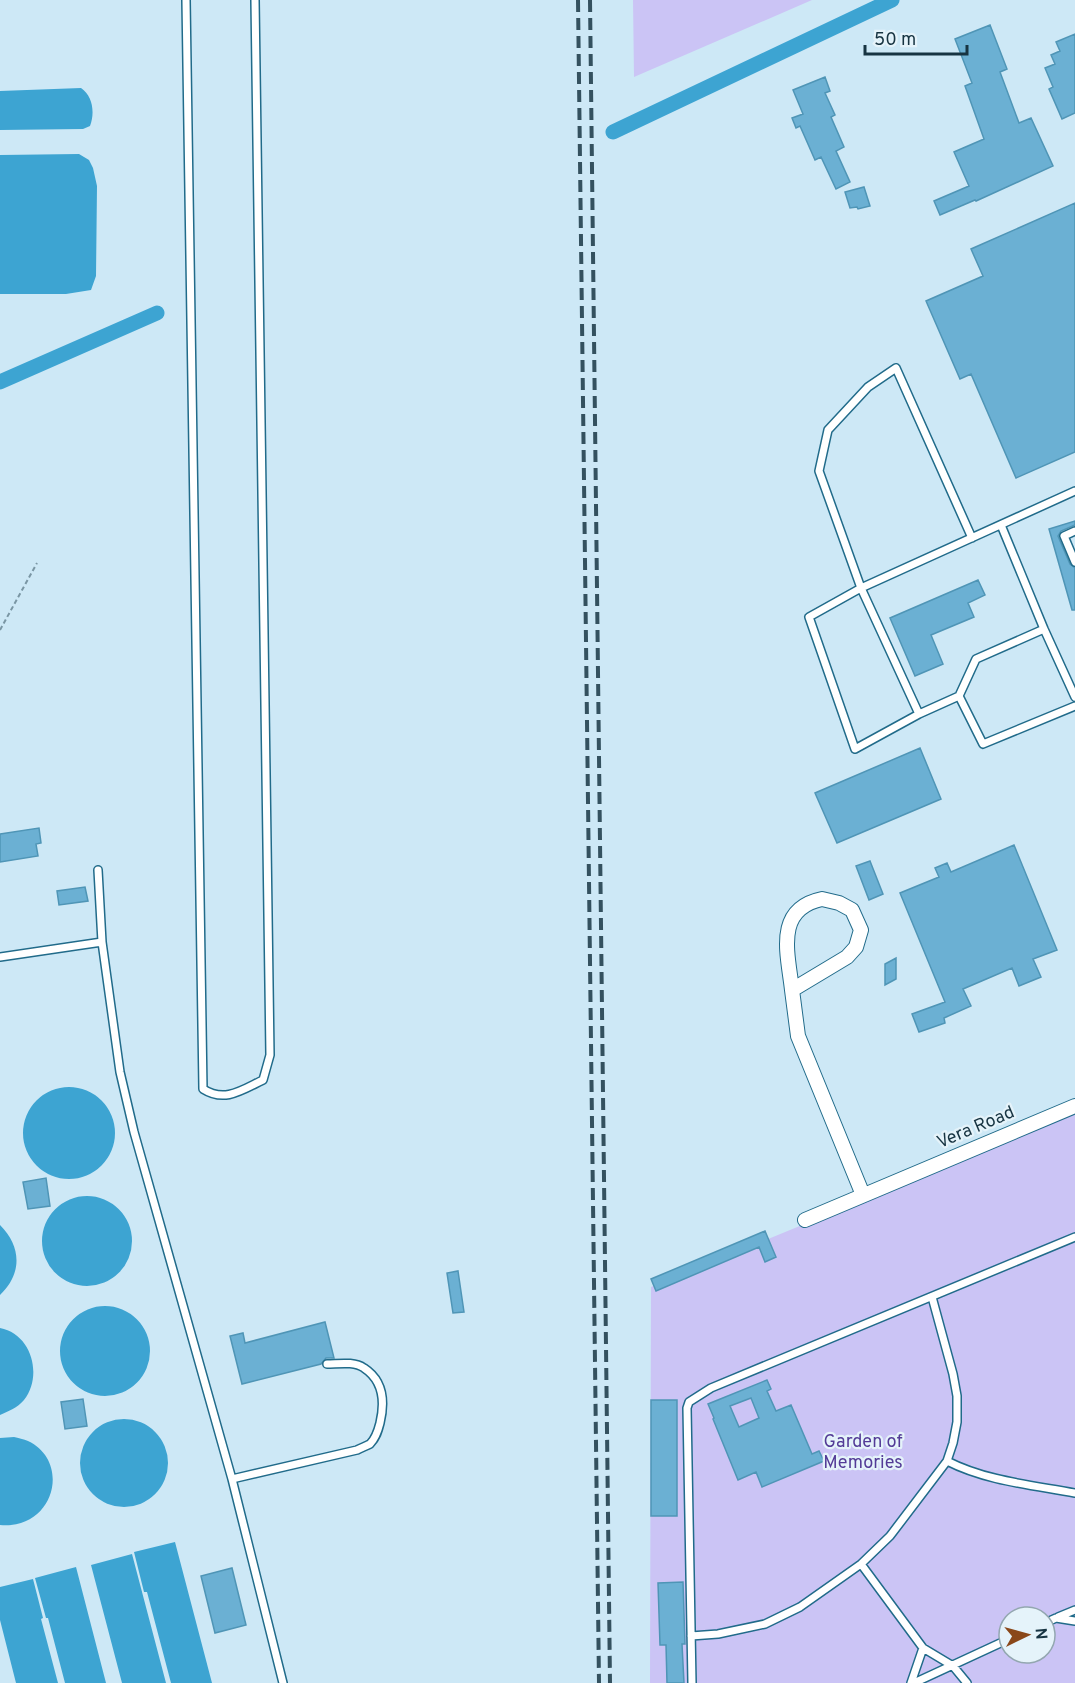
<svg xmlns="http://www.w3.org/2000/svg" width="1075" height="1683" font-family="Overpass,sans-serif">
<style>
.green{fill:#cbc4f5;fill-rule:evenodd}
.water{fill:#3da4d2}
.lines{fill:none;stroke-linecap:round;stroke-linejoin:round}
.canal{stroke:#3da4d2;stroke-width:15}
.building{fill:#6bb0d3;stroke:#4f95b6;stroke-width:1.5;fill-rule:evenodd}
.lane-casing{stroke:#216b8a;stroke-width:10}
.street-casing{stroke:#216b8a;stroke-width:16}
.path{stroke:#7a96a4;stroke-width:2;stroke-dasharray:4.5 3;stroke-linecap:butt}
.lane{stroke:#fff;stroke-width:7}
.street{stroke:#fff;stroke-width:14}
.rail{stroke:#34515f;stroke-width:4;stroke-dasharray:12 6;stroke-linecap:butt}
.labels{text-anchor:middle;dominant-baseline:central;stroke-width:4.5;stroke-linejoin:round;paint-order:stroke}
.street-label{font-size:18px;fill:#173442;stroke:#e5f3fa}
.park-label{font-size:18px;fill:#533b97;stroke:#e5f3fa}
</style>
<rect width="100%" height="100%" fill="#cde8f6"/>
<path class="green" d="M633,0H812L634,77Z
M1075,1113V1683H650L651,1287ZM1009,1617H1045V1653H1009Z"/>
<path class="water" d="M81,88C93,96 95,113 90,126L83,129L0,130V91Z
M79,154L89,160L93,168L97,186L96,276L91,290L66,294H0V155Z
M23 1133a46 46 0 1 1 92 0a46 46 0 1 1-92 0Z
M42 1241a45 45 0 1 1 90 0a45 45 0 1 1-90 0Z
M0,1225C22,1247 22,1274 0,1295Z
M60 1351a45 45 0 1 1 90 0a45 45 0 1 1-90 0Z
M0,1328C32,1334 43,1376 24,1400C17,1408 9,1411 0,1415Z
M80 1463a44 44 0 1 1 88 0a44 44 0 1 1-88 0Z
M14,1437C18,1438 24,1439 28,1441C72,1462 54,1530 0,1525V1438Z
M175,1542L212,1683H171L147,1592H144L134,1552Z
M132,1554L166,1683H122L91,1565Z
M76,1567L106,1683H65L48,1618H46L35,1578Z
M33,1579L43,1618L41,1619L58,1683H16L0,1620V1587Z"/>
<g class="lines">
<path class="canal" d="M613,132L892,0
M0,382L157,313"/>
</g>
<path class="building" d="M990,25L1007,69L1000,72L1019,123L1031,118L1053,166L976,201L975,200L940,215L934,201L969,186L954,152L984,139L965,86L972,83L955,39Z
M1075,34V113L1062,119L1049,89L1053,87L1045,68L1055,64L1051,55L1060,51L1056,42Z
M825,77L830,91L825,93L835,115L831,117L844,147L836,151L850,182L836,189L821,157L815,160L800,126L796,128L792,118L803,114L793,90Z
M864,187L870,206L858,209L857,207L850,208L845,192Z
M1075,203V452L1016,478L971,374L960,379L926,301L983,276L971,249Z
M1075,521V525L1061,531L1058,536L1070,564L1075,568V610H1072L1049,529Z
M978,580L985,595L968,603L974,617L931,635L943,664L915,676L890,618Z
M920,748L941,799L837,843L815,793Z
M39,828L41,843L36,844L38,856L0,862V834Z
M1014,845L1057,950L1033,959L1041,977L1019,986L1012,968L963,989L971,1006L944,1018L945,1023L919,1032L912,1014L945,1002L900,893L939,877L935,868L947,863L951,872Z
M870,861L883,894L869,900L856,866Z
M85,887L88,901L59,905L57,891Z
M896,958V979L885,985V964Z
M46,1178L50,1206L28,1209L23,1182Z
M765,1231L776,1257L765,1262L759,1247L656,1291L651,1279Z
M458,1271L464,1312L453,1313L447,1273Z
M325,1322L334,1358H326L321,1364L242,1384L230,1336L243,1333L245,1343Z
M767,1380L771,1389L767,1391L776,1411L791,1405L812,1454L819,1451L824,1461L762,1487L756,1472L738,1480L713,1419L714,1418L708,1404ZM751,1398L759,1418L739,1427L730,1406Z
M83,1399L87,1426L65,1429L61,1402Z
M651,1400H677V1516H651Z
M232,1568L246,1625L215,1633L201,1576Z
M683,1582L685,1644H682L684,1683H667L666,1645H660L658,1583Z"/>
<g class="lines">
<g class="lane-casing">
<path id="lane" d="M186,0L203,1089C225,1103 242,1090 263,1080L270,1055L255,0
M1075,491L861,588L809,617L855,749L919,714L959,696L983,744L1075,706
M1001,525L1044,629L1075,697
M1075,531L1064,536L1075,562
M959,696L976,659L1044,629
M919,714L861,588L819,471L828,430L868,387L896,368L972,538
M98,870L102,942L120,1072L134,1132L232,1479L283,1683
M0,957L102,942
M947,1461C986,1481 1032,1485 1075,1493
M232,1479L357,1450C361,1448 366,1446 370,1444C376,1438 378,1431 380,1423C385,1402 384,1381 364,1368C354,1361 338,1364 327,1364
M861,1564L923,1648L911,1683
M1058,1617L1075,1610
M1045,1623L1056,1618L1075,1621
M691,1636L718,1634L765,1624L800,1607L861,1564L890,1536L947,1461L953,1443L957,1422V1396L953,1374L932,1297
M923,1648L953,1666L967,1683
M692,1683L687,1408L689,1402L711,1388L1075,1237
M914,1683L1009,1639"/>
</g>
<g class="street-casing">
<path id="street" d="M822,899L839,903L852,910L861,930L856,947L847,957L792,990C788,954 774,909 822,899Z
M792,990L798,1036L863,1195
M805,1220L1075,1106"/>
</g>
<path class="path" d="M0,630L37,563"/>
<use href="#lane" class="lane"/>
<use href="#street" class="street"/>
<path class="rail" d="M578,0L599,1683
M590,0L610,1683"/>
</g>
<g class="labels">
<g class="street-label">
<text transform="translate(976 1128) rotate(-23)">Vera Road</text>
</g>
<g class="park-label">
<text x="863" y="1442">Garden of<tspan x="863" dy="21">Memories</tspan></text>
</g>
</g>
<g transform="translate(1027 1635) rotate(85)"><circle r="28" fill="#e5f3fa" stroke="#93a7b0" stroke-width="1.5"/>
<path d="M0-4.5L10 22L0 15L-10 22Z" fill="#8a4719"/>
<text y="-9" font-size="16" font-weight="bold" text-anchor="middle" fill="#173442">N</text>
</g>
<path d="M865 45v9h102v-9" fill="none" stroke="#173442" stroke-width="3"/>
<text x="874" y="45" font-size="18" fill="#173442" stroke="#e5f3fa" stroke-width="4.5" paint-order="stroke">50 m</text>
</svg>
